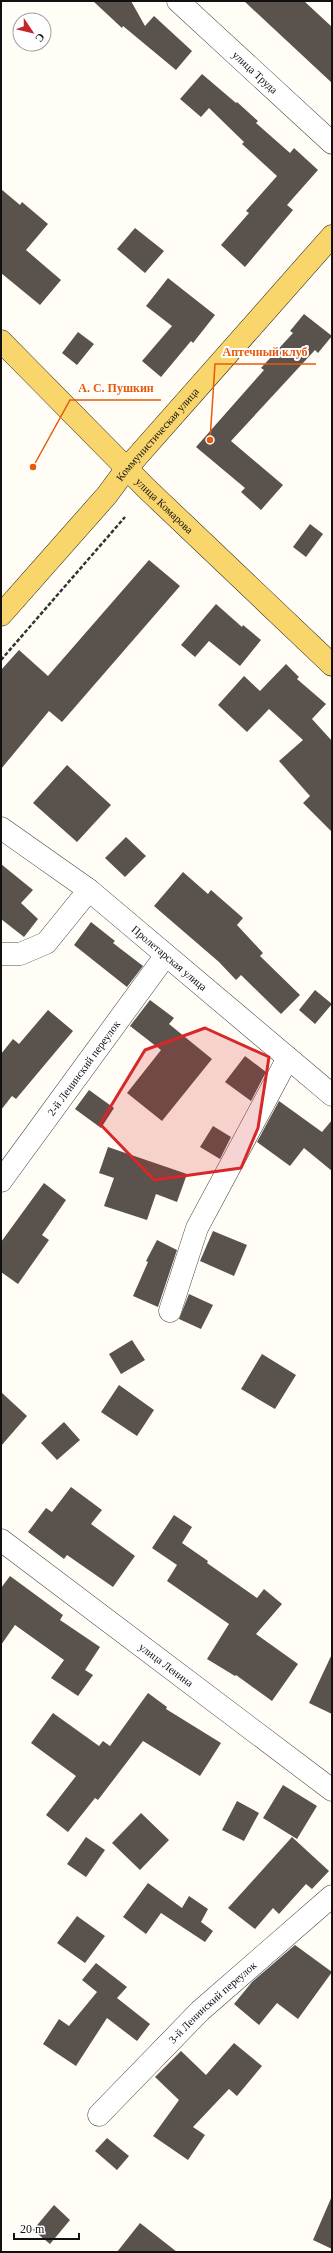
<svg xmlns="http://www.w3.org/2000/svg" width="333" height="2253" font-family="'Times New Roman',serif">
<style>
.building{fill:#5a524d}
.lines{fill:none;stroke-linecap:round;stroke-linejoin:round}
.minor-casing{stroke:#444;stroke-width:23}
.major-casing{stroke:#222;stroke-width:23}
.path{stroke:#333;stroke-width:2.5;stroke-dasharray:4 2;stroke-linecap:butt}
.minor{stroke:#fff;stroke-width:22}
.major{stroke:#f9d66b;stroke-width:22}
.marked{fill:#d62828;fill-opacity:0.2;stroke:#d62828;stroke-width:3;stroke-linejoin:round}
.labels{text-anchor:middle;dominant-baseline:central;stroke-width:4;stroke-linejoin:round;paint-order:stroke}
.street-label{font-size:11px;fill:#111;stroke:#fff}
.leader{fill:none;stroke:#e8590c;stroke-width:1.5}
.callout-dot{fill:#e8590c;stroke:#fff;stroke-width:1.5}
.callout-label{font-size:12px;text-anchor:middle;font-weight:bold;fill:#e8590c;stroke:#fff;stroke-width:4;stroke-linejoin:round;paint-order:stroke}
</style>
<rect width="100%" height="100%" fill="#fffdf5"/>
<path class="building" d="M93,1H131L145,26L154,16L192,51L176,70L123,26L122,28Z
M244,1H304L332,27V83Z
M202,74L236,103L237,102L258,121L256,123L290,153L294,148L318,170L287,205L293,210L245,267L221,245L249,213L246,211L277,176L242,144L244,142L209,108L201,117L180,99Z
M1,189L20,205L22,202L48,224L26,250L61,280L40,305L1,273Z
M135,228L164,251L145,273L117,249Z
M168,278L215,315L193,343L191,341L161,377L142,361L172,326L146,306Z
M304,314L332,336L318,353L315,350L231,441L283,485L261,510L241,492L245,488L196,447L264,370L261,368L293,333L290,331Z
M78,332L94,344L77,365L62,353Z
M310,524L323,534L306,557L293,547Z
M149,560L180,586L62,722L49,711L1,769V670L19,650L48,676Z
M216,604L242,627L243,625L261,640L240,666L209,641L195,657L181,645Z
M286,664L299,677L297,679L326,704L312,719L332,741V832L303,803L310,796L279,761L303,740L269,709L247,732L218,705L244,676L260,691Z
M67,765L111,805L77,842L33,803Z
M126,837L146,856L125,877L105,858Z
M1,864L33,890L21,903L38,919L24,937L1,919Z
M183,872L208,894L211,890L243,918L237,925L263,953L260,956L300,995L281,1014L241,975L236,980L219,962L154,906Z
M91,922L115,941L113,943L143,966L127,987L74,945Z
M315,990L332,1004L315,1024L299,1010Z
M150,1000L174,1018L169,1024L212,1059L162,1121L127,1093L161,1050L130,1026Z
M48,1010L73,1031L16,1099L12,1096L1,1110V1054L13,1039L19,1044Z
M245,1056L266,1072L251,1101L225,1082Z
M89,1090L114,1108L101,1128L75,1109Z
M279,1101L322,1132L332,1120V1171L304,1148L290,1166L257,1142Z
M213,1126L231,1137L220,1159L200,1147Z
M108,1147L187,1174L177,1202L156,1194L147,1220L104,1206L114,1178L99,1173Z
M44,1183L66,1200L42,1235L49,1240L18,1284L1,1272V1242Z
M213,1231L247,1245L234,1276L200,1261Z
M157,1240L177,1250L158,1307L133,1296L148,1262L146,1261Z
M189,1294L213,1305L201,1329L179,1319Z
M132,1340L145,1360L121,1374L109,1354Z
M262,1354L296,1375L275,1409L241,1389Z
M119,1385L154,1410L137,1436L101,1412Z
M1,1392L27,1416L1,1446Z
M64,1422L80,1440L57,1460L41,1443Z
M71,1487L102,1510L91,1524L135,1556L113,1587L67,1555L64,1559L28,1532L46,1508L52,1512Z
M174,1515L192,1527L182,1543L208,1561L207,1563L257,1598L264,1589L282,1604L256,1634L298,1664L272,1701L236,1675L235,1676L207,1659L229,1624L167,1581L177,1565L152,1548Z
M10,1576L63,1615L60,1620L100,1647L85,1670L93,1675L78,1696L51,1678L64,1660L15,1625L1,1645V1588Z
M332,1654V1714L309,1703Z
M148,1693L167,1707L166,1709L221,1743L200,1776L143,1741L98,1800L95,1798L68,1832L46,1815L76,1776L31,1743L53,1713L99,1746L103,1741L110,1746Z
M283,1785L317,1806L297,1839L263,1818Z
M237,1801L259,1813L244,1841L222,1830Z
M141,1813L169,1840L140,1870L112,1843Z
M86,1837L105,1850L86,1877L67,1864Z
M292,1837L329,1871L312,1889L306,1884L279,1914L273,1908L255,1929L228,1908Z
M148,1883L182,1908L189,1896L208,1909L201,1922L213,1931L205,1942L161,1913L146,1934L123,1917Z
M77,1916L105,1936L85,1963L57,1943Z
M295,1945L332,1972L298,2019L277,2003L259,2025L234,2004L252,1982Z
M96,1963L127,1987L117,1998L150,2024L137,2041L107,2018L76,2066L43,2044L59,2019L69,2026L97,1992L82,1980Z
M234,2043L262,2066L237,2096L229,2089L193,2127L205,2135L188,2160L153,2136L179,2100L155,2077L181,2051L206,2075Z
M107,2138L129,2156L117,2170L95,2151Z
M332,2196V2249L313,2240Z
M54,2205L70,2220L50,2244L33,2230Z
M140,2223L177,2252H117Z"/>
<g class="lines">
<g class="minor-casing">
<g id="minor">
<path id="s1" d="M178,1L332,143"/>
<path id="s2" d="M1,828L89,890L332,1095"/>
<path d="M1,954H20L46,943L89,890"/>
<path id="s3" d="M1,1181L166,955"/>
<path d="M170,1311L197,1228L288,1058"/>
<path id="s4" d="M1,1540L332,1790"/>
<path id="s5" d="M99,2115L200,2011L332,1896"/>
</g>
</g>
<g class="major-casing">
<g id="major">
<path id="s6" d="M1,341L146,488L332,665"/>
<path id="s7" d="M1,615L107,495L127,468L332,236"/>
</g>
</g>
<path class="path" d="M1,660L125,517"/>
<use href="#minor" class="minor"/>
<use href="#major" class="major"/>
</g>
<path class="marked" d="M205,1028L269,1057L258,1128L241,1168L154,1180L100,1124L145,1050Z"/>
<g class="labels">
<g class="street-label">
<text stroke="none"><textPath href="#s1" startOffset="105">улица Труда</textPath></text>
<text stroke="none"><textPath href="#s7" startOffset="239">Коммунистическая улица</textPath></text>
<text stroke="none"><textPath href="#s6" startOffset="232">улица Комарова</textPath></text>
<text stroke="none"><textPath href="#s2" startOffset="213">Пролетарская улица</textPath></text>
<text stroke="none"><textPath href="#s3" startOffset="140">2-й Ленинский переулок</textPath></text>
<text stroke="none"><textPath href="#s4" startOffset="207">улица Ленина</textPath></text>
<text stroke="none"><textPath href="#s5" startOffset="160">3-й Ленинский переулок</textPath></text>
</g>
</g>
<path class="leader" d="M210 440L215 364H316M33 467L70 400H161"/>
<g class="callout-dot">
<circle cx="210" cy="440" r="4"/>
<circle cx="33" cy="467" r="4"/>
</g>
<g class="callout-label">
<text x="265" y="356">Аптечный клуб</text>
<text x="116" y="392">А. С. Пушкин</text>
</g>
<rect width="333" height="2253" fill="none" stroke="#111111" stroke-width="4"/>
<g transform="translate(32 32) rotate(125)"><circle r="19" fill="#ffffff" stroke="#a0a0a0"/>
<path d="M0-3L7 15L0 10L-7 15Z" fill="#c4262e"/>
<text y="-6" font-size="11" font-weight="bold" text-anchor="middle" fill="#111111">С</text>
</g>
<path d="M14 2233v6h65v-6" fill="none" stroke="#111111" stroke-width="2"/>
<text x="20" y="2233" font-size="12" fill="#111111" stroke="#ffffff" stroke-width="3" paint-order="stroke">20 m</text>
</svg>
